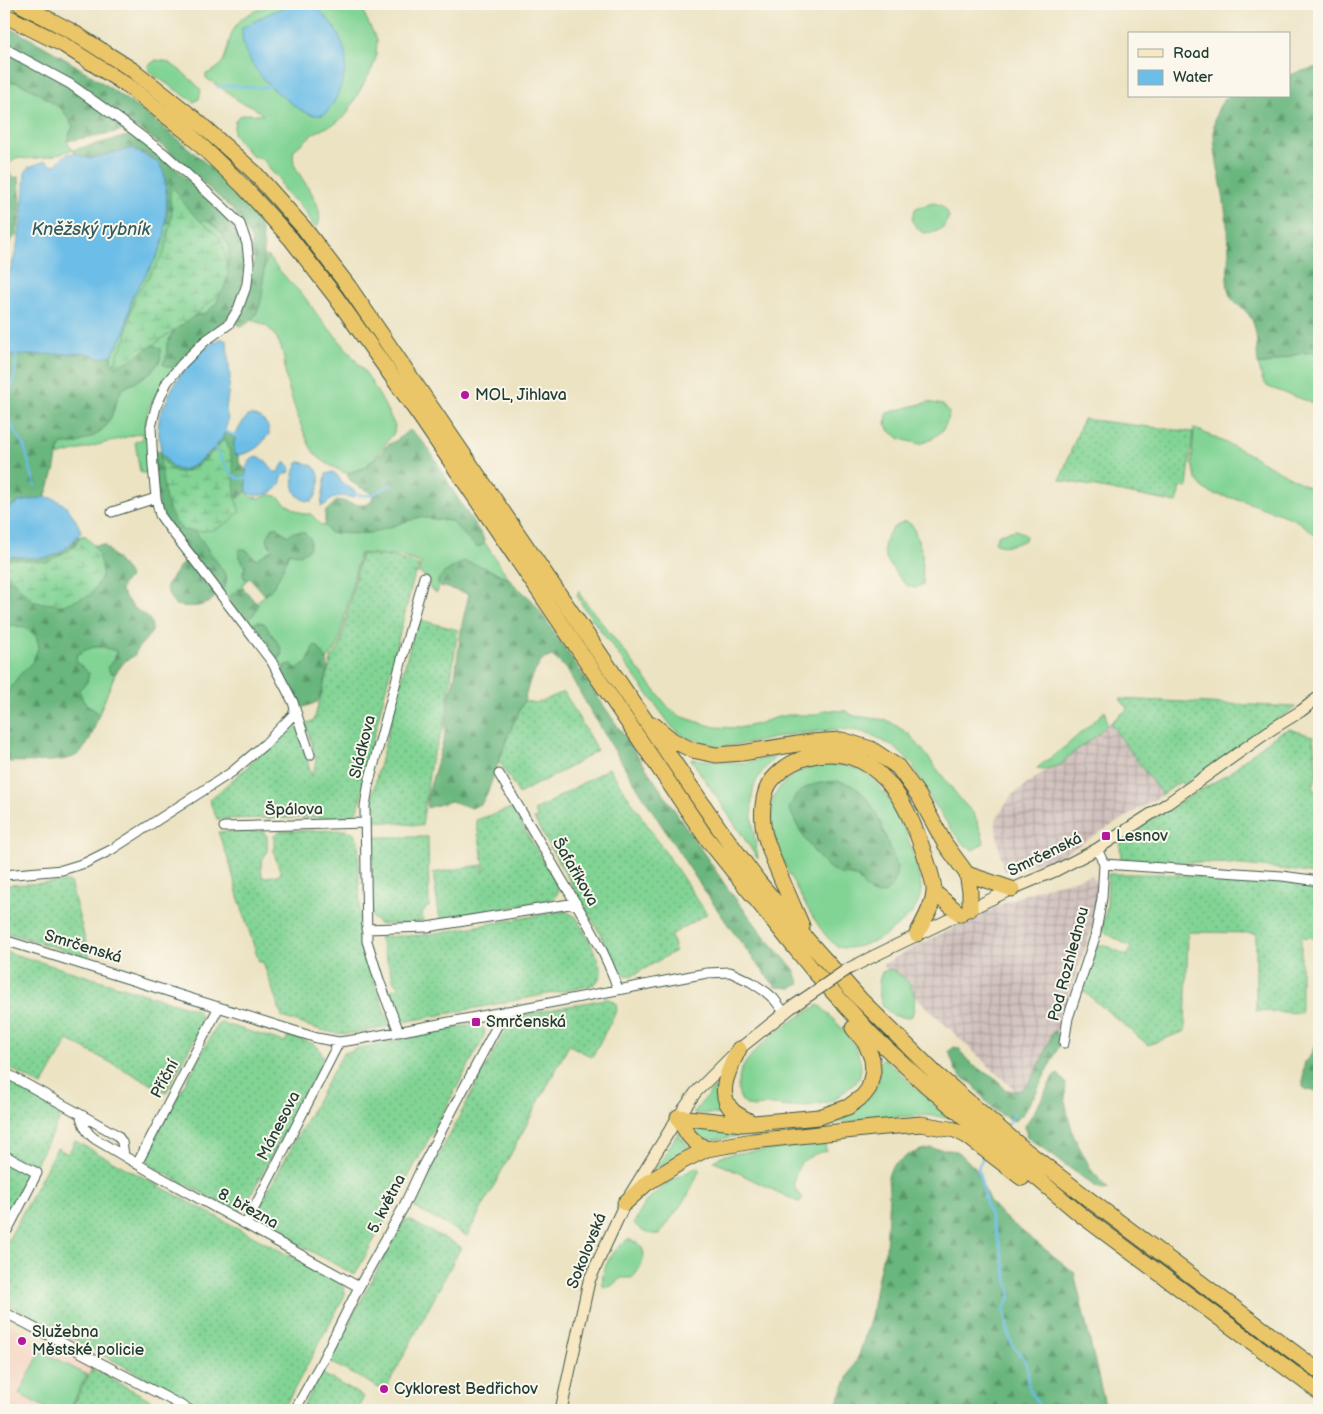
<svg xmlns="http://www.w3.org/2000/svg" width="1323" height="1414" font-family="'Balsamiq Sans',sans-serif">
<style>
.built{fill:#f4d3c0}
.industrial{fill:url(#industrial-grid)}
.grass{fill:#82d495;stroke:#508864;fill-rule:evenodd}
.forest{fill:url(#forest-firs);stroke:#447a59}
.wetland{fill:url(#wetland-marsh);stroke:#508864}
.garden{fill:url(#garden-dots);stroke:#508864}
.water{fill:#6cbde7;stroke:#467d8e}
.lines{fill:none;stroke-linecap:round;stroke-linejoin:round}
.stream{stroke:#6cbde7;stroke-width:2.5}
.street-casing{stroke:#3e5649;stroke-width:11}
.secondary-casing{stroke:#3e5649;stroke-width:13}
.highway-casing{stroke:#3e5649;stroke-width:17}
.street{stroke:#fff;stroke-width:9}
.secondary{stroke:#f7e8c3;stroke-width:11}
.highway{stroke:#ebc669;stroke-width:15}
.secondary-bridge-casing{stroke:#3e5649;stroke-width:13;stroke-linecap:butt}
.secondary-bridge{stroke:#f7e8c3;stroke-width:11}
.poi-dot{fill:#b5179e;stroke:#fbf7ec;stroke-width:2}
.labels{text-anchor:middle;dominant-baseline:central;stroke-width:4;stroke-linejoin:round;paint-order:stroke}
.poi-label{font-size:16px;fill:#1f3d34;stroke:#fbf7ec;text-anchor:start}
.street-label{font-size:16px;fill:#1f3d34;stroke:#fbf7ec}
.water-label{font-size:18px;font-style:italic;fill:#325d61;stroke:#fbf7ec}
</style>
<defs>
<pattern id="industrial-grid" width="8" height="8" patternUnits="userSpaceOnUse" patternTransform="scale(1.25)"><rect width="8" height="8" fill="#d0c0bc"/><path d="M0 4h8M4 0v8" fill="none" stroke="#a89d9a"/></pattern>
<pattern id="forest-firs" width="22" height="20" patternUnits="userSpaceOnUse" patternTransform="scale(1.25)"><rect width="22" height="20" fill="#69b67e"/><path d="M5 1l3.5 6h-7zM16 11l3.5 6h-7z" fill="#569568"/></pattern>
<pattern id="wetland-marsh" width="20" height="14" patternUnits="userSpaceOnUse" patternTransform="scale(1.25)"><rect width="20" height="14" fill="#82d495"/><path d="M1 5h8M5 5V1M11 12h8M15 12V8" fill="none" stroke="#6aad7a"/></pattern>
<pattern id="garden-dots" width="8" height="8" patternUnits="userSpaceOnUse" patternTransform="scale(1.25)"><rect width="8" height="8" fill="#82d495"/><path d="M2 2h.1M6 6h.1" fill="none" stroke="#6aad7a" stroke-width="1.8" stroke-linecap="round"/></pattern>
</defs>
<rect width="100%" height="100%" fill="#fbf7ec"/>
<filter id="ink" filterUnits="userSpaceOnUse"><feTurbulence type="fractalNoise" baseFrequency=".02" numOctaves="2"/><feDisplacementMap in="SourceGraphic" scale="10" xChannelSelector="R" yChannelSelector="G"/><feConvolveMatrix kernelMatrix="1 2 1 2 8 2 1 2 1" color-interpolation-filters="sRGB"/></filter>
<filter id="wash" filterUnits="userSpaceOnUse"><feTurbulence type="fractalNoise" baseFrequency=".0096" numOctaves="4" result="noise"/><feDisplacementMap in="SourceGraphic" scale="20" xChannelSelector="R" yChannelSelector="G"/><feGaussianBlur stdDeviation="1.12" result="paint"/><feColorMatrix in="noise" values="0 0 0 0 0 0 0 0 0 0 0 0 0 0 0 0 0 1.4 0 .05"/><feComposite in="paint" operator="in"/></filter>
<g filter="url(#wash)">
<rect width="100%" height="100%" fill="#ece3c3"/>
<path class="built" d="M4,1321L92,1369L70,1410H4Z"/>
<path class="industrial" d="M1110,723L1162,795L1049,863L1046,861L1003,871L996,829V819L1011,796Z
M1092,875L1098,889L1099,902L1097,914L1067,1001L1052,1053L1028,1103L882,965L914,947L1008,901L1042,888Z"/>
<path class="grass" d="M274,4H301L272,12L242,28L271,87L288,100L322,115L325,114L336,98L335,28L323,14L307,4H361L366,18L377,40L376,57L372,69L346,115L336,123L314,133L294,150C293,156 293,161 295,166C303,184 326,204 318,226L316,227L314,226C310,220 307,214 302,208C294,198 281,193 280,179L271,171L264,160L252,156L238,140L233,133L235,121L239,116L247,114L263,115L252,106L240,102L229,93L206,78V74C231,66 224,45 235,27C243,13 260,9 274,4Z
M156,60C159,60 162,61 165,61C174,64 195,82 201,90L199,99L194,102L154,75L148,69L149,65Z
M4,82H16L35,91L62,109L73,126L67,141L72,150C50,157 38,160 15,158L7,167L12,177L4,178Z
M933,203C942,204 946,208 949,217L943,228L935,232L923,233C912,224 909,220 916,208Z
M205,220C215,225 228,236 229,248C230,258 227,269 225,279C223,287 221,298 216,304C206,318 194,312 182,320C174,325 165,345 167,354C168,359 172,364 175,368C162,384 145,405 146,427C146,431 148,434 148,438C149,449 149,459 149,470L146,473H142L140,472L135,442L143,439L141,433L57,456L63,443L75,444L96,435L105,427L111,417L117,400L122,389L136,382L152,371L160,361L143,349C135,358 123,363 110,362L112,355L125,332L132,297L156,258L165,234L166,222H198Z
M267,256L287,279L303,295L319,317L345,347L368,376L384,404L395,426L394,433L376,456L364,468L345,473C335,468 324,463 316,455C305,443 292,399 287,383C285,375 285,367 284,359C281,342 272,323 252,321Z
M1308,352H1319V405L1268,387L1263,381L1258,364C1270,365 1279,360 1291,356C1296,354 1302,353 1308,352Z
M928,402L943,405L949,412L948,420L942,431L932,439L920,444L900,439L890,431L886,425L887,413Z
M1194,428L1245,452L1319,493V538L1306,527L1294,519L1241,500L1214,494L1204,489L1196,479L1192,464Z
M246,491L251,497L261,498L270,495L277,496L286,504L296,510L304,514H311L321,525L325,526L331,533L361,534L375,532L419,517L451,521L468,538L481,546L485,543L509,579L495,572L438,584L439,585L437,593C429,590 427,583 426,576L419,573L421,563L399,556L360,553L337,648L327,660L318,647L315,645L313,647L308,662L296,669L284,666L282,672H281L274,661L281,648L264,623L258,622L252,624L250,628L243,618L258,605L256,602L268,593L276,583L289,552L300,555L310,548L288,536L276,527L273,549L257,559L252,557L246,549L243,563L245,567L243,571L244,578L247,580L242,585L244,589H238L230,602L222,589L225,587L226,575L181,511L241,497Z
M906,521L913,526L922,552L923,584L916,588C913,587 911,587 908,586C900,580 884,560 884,550C884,535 893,525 906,521Z
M1016,530L1023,533L1026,536L1025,540C1017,544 1005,548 996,544L995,541L999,534Z
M579,590L580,595L668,707L680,716L704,724L715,727L739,728L758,724L774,718L788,715H816L825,710L846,711L854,716L887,720L909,734L921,748L961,800L974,814L982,834L984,843L973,850L963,844L949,826L929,796L913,765L895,748L876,737L859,731L839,729L788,735L757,742L720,747L685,737L672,727L584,608L577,595Z
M4,625C13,624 28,627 35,635C37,637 38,643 39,646L33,661L18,677L4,698Z
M89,647H104L116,651C116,658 112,662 107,667L110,672L115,674L99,714L83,701L79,690L87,682L89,673L75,661L77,655Z
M1105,711L1107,725L1096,736L1069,756L1061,765L1042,770L1037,768L1066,746Z
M777,756C768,765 755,777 753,791C749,813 755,837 758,859L691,759L745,763Z
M822,764C835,765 852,765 863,772C892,790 912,842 918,874C919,878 921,884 921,888C921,897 917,907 912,913C908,918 885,936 879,939C870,943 849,951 839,947C826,942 806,906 799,893C782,860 750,804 791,777C801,770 810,766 822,764ZM863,794C878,816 886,840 897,865L864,885L855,876L839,873L812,848L804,837L794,820Z
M891,969C912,981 919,993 912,1016C890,1022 877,1005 879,983C879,980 881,975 882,972Z
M819,1005C835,1020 870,1053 859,1078C856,1083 850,1087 845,1091C841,1094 837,1097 833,1100C822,1105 804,1106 792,1107C786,1107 779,1105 773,1105C763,1104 753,1111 744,1103C739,1098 738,1092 738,1085C739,1082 739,1077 740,1074C748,1048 795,1018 819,1005Z
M884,1058L947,1117L946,1118C926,1113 904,1117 884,1118C841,1122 797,1127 754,1133C739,1135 715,1143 701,1138C696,1136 694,1131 691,1127L757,1131L821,1124L842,1118L850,1113L872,1095L879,1081L880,1061Z
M714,1088L717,1089L720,1103L727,1115L693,1113Z
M678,1133L691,1150L655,1171Z
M825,1143L826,1151L815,1154L801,1162C794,1178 789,1183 802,1198L800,1203L714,1161L721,1156L737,1153Z
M697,1167L700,1169L688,1195L660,1234C649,1235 641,1232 634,1223L646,1201L670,1181Z
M628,1239C632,1241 640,1243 642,1248C648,1258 638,1272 632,1278H621L610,1287L603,1286C600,1268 613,1250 628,1239Z
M41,1351L87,1375L69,1410H50L19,1394Z"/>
<path class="forest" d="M4,25C76,61 149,112 209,166C221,176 231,187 242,198C245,201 250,205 252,209C266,229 265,262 263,286C262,302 258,321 241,326L236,324L235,321L248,295L254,260L251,239L235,212L165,148L138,128L67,141L73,126L62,109L35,91L17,82H4Z
M1319,66V352C1311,352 1302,353 1294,355C1281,358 1271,365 1258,364C1256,348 1259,329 1249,315C1244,307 1231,303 1229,293C1225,280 1229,265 1229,251C1229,238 1227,223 1225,209C1222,182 1213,154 1214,126C1215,114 1219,104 1228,96H1289V75Z
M132,135L181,173L225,216L242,241L245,261L242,281L239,297L230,316L203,338L187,352L175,368L168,367L163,364L167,355V344L180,321L189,317L205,314L216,304L224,286L228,265L229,246L221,233L212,223L205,220L198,222H166C166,206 170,178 159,164C153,156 140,152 132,148L89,159L83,158L72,150Z
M19,177L21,205L17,234L7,245L6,278L4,281V178Z
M153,345L161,349L160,361L152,371L136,382L122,389L117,400L111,417L105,427L96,435L75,444H62L58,451L54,472L45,497L19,502L4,511V356L87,353L100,358L112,355L110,362L118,363L129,356H137L143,349Z
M409,430C428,440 442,473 453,491C463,507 473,522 483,537L485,543L481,546L476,547L451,521L419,517L375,532L361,534L330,533L325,526V512L337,500C348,501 362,510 372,501L373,493C363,488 350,485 347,474L364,468L382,452L385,447L391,443L397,440Z
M224,433L235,438L234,443V453L239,456V462L246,470V491L231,503L181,511L226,575C228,584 225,586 219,593C207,608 193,608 175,605L169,596L166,586L180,566L192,557L160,515L152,448L161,452L172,467L183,470C199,463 218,450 224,433Z
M273,527H276L288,536L293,532H304L310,538V548L300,555L289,552C285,564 276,588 265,595L250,578L247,580L243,576L245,567L238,552L240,549C248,547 249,556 257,559L273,549L269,545L267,538Z
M85,536L92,545H104L128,572L130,578L123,583L121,591C126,598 130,605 137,610C147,618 152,616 152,632L138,648L134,656L125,661L115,674L110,672L107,667C112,662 117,659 116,651C98,645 93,645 77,655L76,661L89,673L87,682L79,690L83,701L99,714C94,728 90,746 77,755C64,764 20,761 4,762V698L18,677L33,661L39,646C38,643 37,637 35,635C28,627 13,624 4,625V556C9,557 15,556 20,557C51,559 55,559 78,537Z
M463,561L481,566L509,579L518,588L532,600L728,889L766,938L794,969L800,984L791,988L776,987C739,943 706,894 675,846C637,787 600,729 566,668L552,656L542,660L530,680L524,701L508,736L488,791L482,803L472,808L451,801L427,808V797L444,739L450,694L455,676L462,624L469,594L440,586L438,584V580L444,573Z
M238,589H244L258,605C254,615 253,619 241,618L230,602L229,597Z
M258,622L264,623L281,648L282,655L279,659L274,661L250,628L251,624Z
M315,645L318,647L327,660L328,669L321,695L317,702L299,709L282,672L284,666L292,664L297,669C308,663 310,659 313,647Z
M837,781C847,783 856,786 863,794C876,807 884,832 890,849C892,854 896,861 897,866C897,876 895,884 888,890C885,894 878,895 874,894C864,891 863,880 855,876C850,873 844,875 840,874C819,867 797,827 789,808C791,804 793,800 795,797C803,784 823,782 837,781Z
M1055,1031L1060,1037L1059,1046L1036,1093L1021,1116L1014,1121L998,1113L988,1104L973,1084L962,1078L955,1069L949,1051L954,1047L959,1048L965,1057L974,1066L997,1079L1004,1089C1010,1090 1015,1092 1020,1090C1035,1083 1046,1048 1052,1033Z
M1319,1035V1092L1307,1090L1303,1087V1071L1305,1062L1312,1052Z
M1058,1074L1066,1083L1065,1100L1068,1115L1074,1137L1092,1171L1108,1189L1103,1190L1093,1185L1027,1137L1025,1126L1039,1104L1053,1077Z
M931,1148L957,1151L961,1154L975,1168L990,1202L1004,1217L1074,1272L1106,1410H1010L1008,1407L1001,1410H833L859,1355L871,1317L875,1292L882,1258L886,1249L889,1193L888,1176L892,1166L908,1155L921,1150Z"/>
<path class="wetland" d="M171,184L188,209L199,220L219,236L224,248L228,274L223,291L189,320L134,358L115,367L117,355L126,338L129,318L135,297L164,253L172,214L170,198Z
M225,438L233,463L235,496L240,512C220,531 210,533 182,530C179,526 175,522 173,517C163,501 162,473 160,455C163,460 166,467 172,470C189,481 215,450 225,438Z
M80,536H86L98,552L102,572V576L91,595L63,605L34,602C25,592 4,575 4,562L12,559L47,562L75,547Z"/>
<path class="garden" d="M1083,419L1193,432L1187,488L1181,487L1177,503L1060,480Z
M361,554L394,557L419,565L417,574L415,573L371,747L359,807L354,815L349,817L217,819L209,800L244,770L285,729L297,724L312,777L316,761L306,724L314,720L332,657L339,649Z
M417,619L458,630L444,726L431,761L422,826L372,820V800L377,775Z
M564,692L597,750L574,765L543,781H542L519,794L499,761L508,736L524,701L537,703Z
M1120,699L1296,707L1183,785L1180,782L1162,795L1110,723L1128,709Z
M1289,729L1313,736L1317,771L1313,790L1319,792V875C1254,863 1187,861 1121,861L1120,844L1141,825L1228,774L1250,755L1279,733Z
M609,768L707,914L671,935L675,951L632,976L622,975L617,970L601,935L534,819L538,817L534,811Z
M512,808L557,884C559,893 558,896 550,900L440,920L433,873L482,865L483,871H485L476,820Z
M345,830L353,833L358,840L361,943L390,1026C376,1029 362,1033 347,1034C326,1034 303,1024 282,1017L263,962H259L238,896L230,864L218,832L262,831L267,836V853C260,860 260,869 263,878L281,874L274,853V836L279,831Z
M372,837H428L429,907L425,908V911L422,912L423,921L402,924H378V922L373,919L371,911Z
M1108,874H1164L1270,880V882L1301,883L1319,886V938L1301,937V1013L1256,1011V933L1188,932L1185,1031L1148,1045L1081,989L1096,945H1106L1127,956L1131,947L1109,935L1101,929L1107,908Z
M70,882L90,958L4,932V885Z
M563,911L569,913L576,917L579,922L592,946L601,968V974L599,979L596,983L589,986L399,1023L384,987L387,986L388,991L399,988L398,983L395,984L379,937L424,935L443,932Z
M4,951L197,1010L202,1017L200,1029L166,1092L68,1040L42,1086L4,1065Z
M605,999H609L616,1003L617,1010L592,1057L569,1045L467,1236L415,1208L413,1203L505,1031L512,1021L522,1015Z
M221,1023L285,1042L288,1036C303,1041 326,1042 322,1063L244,1207L241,1209H232L151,1166L146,1158L148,1151L217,1025Z
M475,1024L481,1026L485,1031L483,1039L355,1275L259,1223L256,1217L258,1209L337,1064L343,1054L355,1049Z
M4,1077L65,1109L34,1168L4,1152Z
M75,1141L344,1285L345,1295L283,1410H206L4,1302V1248L57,1148L68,1154Z
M4,1159L31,1173L15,1202L4,1218Z
M409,1220L461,1247L385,1391L328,1361L404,1221Z
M92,1369L170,1410H70Z
M321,1373L364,1397L357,1410H301Z"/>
<path class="water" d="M296,4C299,4 304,3 307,4C327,10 346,41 346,62C346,75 339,93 332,105C329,109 326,115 321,115C304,117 291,102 278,93C264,82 250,64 244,47C242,41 242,35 242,28L272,12Z
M132,148L159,163L164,173L167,198L165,234L161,247L156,258L132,297L125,332L112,355L100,358L87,353L4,356V284C21,251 22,209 25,173L29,167L45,161L52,165L57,164C61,157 69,151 78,154C82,156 85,158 89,159Z
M219,339H223L227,341L230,379L226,409L228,421L222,439L215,447L195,465L183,470H179L172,467L161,452L158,428L160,414L174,385L181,374L199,352Z
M249,415C260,415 270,423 269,435C265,437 264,441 261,444C255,450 242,457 234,454C232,440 239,424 249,415Z
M260,457L267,462L274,472H278L284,463H286L290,466V472C288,473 285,474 283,476C280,479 282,480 280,484C275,495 258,498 248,493C245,480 242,457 260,457Z
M300,462C317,464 322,473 318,489C317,492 316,498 313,500C310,502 305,501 302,499C290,492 293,475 297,464Z
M333,472L337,475L342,483L355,491V495L354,497C348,498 342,495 336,497C329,499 328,505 321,506L326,474Z
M45,497C64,498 74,515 81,531C73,544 59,557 43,558C35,559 28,557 20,557C14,556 9,557 4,556V511L19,502Z"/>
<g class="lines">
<path class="stream" d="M318,14L325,4
M218,87C236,82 256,92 274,85
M16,354L15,376L6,401L5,409L8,420L24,446L35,485
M224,431L236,436
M214,446C219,454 229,475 238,478C240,479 245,478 246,478
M353,494C371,498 376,493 391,484
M1006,1127L1014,1113
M984,1155L978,1168L988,1210L999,1243L1011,1295L1004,1309C1007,1320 1007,1334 1012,1344C1016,1352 1025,1357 1027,1367C1029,1372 1027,1377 1028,1383C1028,1390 1038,1403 1042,1410"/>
</g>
</g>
<g filter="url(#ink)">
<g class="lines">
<g class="street-casing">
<path id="street" d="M4,48L70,84L123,122L165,154L222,206L240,224L247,244L249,263L247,284L238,309L229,324L205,341L182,364L167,382L156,407L151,427L153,466L156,498L160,515L167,525L192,557L272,662L293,702L295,709L293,715L265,744L232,772L111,850L85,863L62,870L4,875
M112,512L156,498
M295,709L310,755
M499,774C520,809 541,844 562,880C583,915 605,950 618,989
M224,827L365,823
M1104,864L1282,876L1319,881
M366,929L427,927L576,903
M4,940L317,1038L339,1042L360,1039L707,973L730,972L751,982L766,992L774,999L784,1012
M399,1032L380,983L367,941L365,806L369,782L424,577
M1064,1043L1068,1018L1095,937L1102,898L1104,864L1097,849
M4,1072L71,1109L117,1135L122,1142L124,1155
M80,1114C83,1124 86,1133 95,1139L151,1172L359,1287
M4,1155L37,1173L8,1229L4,1227
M137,1164L219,1007
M246,1224L339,1042
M4,1312L190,1410
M295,1410L320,1365L359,1287L403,1208L421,1169L505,1011"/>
</g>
<g class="secondary-casing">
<path id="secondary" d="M874,956L1012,889L1055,871L1097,849L1168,803L1272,729L1301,711L1319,697
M561,1410L589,1281L625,1203L678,1117L696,1092L739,1049L792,1007"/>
</g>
<g class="highway-casing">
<path id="highway" d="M20,4L71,31L134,71L196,120L254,172L304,228L349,287L719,828L758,881L810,943L860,999L936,1074L1025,1150L1095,1204L1319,1371
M4,15L64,45L128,86L187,132L243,186L291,239L335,296L422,419L705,836L812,969L872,1035L927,1086L1081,1215L1319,1392
M654,725L672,740L692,750L716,755L742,753L810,742L842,740L871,749L898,767L919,796L945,844L967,874L970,891V909
M967,874L1012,889
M934,892L960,914
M802,926C791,901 780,877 771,853C769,846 765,838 764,831C761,817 762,792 772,780C795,752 841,745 871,767C894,783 907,809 917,834C922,847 935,880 934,892C933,907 923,922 917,934
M739,1049C730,1067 714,1095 734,1112C739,1116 746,1119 752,1123
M678,1117L743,1124L819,1117L848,1107L863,1096L869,1088L873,1071L872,1059L866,1044L853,1028
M678,1117C686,1133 690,1141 707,1149
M625,1203L647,1183L683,1161L707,1149L753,1141L873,1128L921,1124L955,1130L967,1136L1022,1178"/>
</g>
<use href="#street" class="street"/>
<use href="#secondary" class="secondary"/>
<use href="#highway" class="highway"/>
<g class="secondary-bridge-casing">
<path id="secondary-bridge" d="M792,1007L848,969L874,956"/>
</g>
<use href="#secondary-bridge" class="secondary-bridge"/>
</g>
</g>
<g class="poi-dot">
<circle cx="465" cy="395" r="5"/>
<rect x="1101" y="831" width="10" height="10" rx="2.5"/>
<rect x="471" y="1017" width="10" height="10" rx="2.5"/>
<circle cx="22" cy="1341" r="5"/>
<circle cx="384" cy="1389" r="5"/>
</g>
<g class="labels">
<g class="poi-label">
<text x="475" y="395">MOL, Jihlava</text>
<text x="1116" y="836">Lesnov</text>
<text x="486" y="1022">Smrčenská</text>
<text x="32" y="1332">Služebna<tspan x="32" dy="18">Městské policie</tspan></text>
<text x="394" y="1389">Cyklorest Bedřichov</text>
</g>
<g class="street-label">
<text transform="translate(363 747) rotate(-76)">Sládkova</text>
<text transform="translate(294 810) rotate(-1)">Špálova</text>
<text transform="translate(1045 855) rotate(-26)">Smrčenská</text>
<text transform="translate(575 872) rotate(60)">Šafaříkova</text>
<text transform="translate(83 947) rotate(17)">Smrčenská</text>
<text transform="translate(1069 964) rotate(-75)">Pod Rozhlednou</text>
<text transform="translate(165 1079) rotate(-62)">Příční</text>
<text transform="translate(279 1126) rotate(-63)">Mánesova</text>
<text transform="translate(387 1204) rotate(-63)">5. května</text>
<text transform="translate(248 1209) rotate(29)">8. března</text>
<text transform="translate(587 1251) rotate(-68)">Sokolovská</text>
</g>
<g class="water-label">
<text x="91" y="229">Kněžský rybník</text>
</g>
</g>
<rect width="1323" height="1414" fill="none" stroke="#fbf7ec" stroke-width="20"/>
<rect x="1128" y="32" width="162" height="65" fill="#fbf7ec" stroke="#a3ada2"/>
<rect x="1138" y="49" width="25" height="8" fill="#f7e8c3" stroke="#a3ada2"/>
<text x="1173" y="58" font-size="15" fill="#1f3d34">Road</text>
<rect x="1138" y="70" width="25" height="15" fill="#6cbde7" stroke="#a3ada2"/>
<text x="1173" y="82" font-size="15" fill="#1f3d34">Water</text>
</svg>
